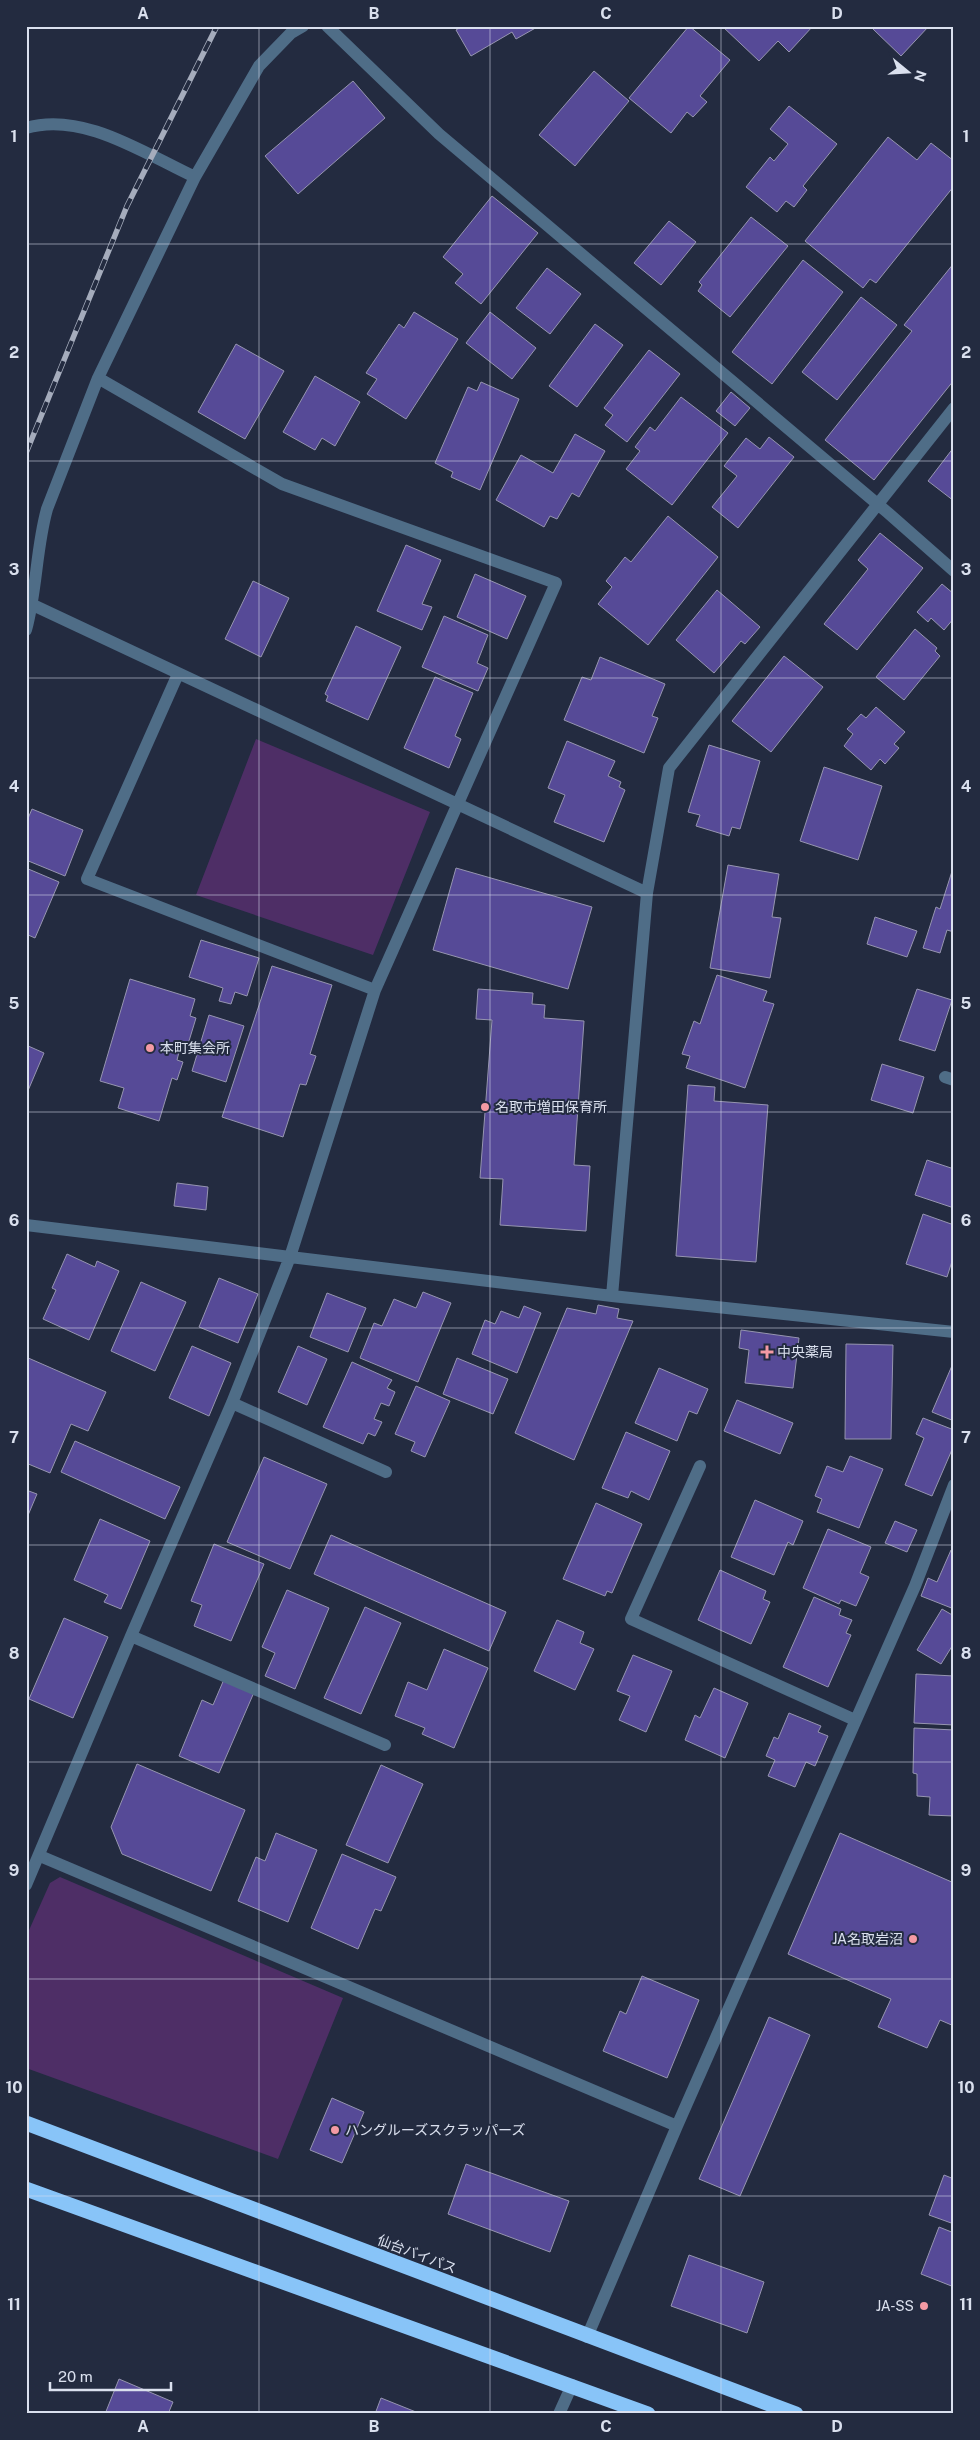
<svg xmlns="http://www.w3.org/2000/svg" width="980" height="2440" font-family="'Public Sans','Noto Sans JP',sans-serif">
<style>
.green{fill:#4e2e66}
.building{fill:#564a97;stroke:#9695b0}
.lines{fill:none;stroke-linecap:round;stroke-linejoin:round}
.minor{stroke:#4f6d87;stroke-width:12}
.highway{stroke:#88c4f8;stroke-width:15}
.rail-casing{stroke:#a5acbc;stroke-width:5.5}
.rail{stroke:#232b40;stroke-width:4;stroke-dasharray:11;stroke-linecap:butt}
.grid{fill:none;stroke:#dae0ee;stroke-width:1;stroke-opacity:0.55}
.poi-dot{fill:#f49aa4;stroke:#232b40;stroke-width:2}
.labels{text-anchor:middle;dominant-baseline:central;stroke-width:4;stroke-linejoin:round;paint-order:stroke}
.poi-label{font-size:14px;fill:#dae0ee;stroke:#232b40;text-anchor:start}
.street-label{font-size:14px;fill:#dae0ee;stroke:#232b40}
.neatline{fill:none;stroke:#dae0ee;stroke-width:2}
.grid-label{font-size:16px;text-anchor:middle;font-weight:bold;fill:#dae0ee}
</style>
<rect width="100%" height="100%" fill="#232b40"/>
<path class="green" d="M256,739L430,812L373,955L196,895Z
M60,1877L343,1998L278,2159L26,2068V1937L50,1883Z"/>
<path class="building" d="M463,26H539L516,39L512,32L471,56L456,30Z
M689,26L730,60L700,96L707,102L693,117L687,112L671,133L629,98Z
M722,26H813L789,52L778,41L759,61Z
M875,26H929L901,56L873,29Z
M594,71L629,101L575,166L539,135Z
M353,81L385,118L298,194L265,156Z
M789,106L837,144L803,186L807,190L794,207L786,201L777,212L746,187L770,157L774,161L788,144L770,129Z
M888,137L917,160L931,143L954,161V186L876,283L870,279L863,288L805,241Z
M492,196L538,233L481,304L455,283L463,274L443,257Z
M751,217L788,246L730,317L698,291L702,285L699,282Z
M669,221L696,242L661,285L634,263Z
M803,260L843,292L772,384L732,352Z
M954,263V380L874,480L825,440L912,331L904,325Z
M547,268L581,294L550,334L516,308Z
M861,297L897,325L837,400L802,372Z
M414,312L458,339L406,419L367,394L377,379L366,373L399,324L404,328Z
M490,312L536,348L512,379L466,343Z
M595,324L623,345L577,407L549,386Z
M236,344L284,371L245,439L198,412Z
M649,350L680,374L627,442L605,425L613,415L604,408Z
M315,376L360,402L335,446L322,438L315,450L283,432Z
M481,382L519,399L480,490L451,477L453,472L435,463L468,387L477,391Z
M731,392L750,408L735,426L716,411Z
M681,397L728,433L672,505L626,469L640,451L635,447L650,427L655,431Z
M575,434L605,451L579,497L572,493L557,519L550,516L544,527L496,500L521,455L553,473Z
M769,437L794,457L738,528L712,507L737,476L724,466L746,438L760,449Z
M954,447V501L928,481Z
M668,516L718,557L648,645L598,604L612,587L606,581L625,557L631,562Z
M880,533L923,568L857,650L824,624L868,569L858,560Z
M406,545L441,560L422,604L432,607L422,630L377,611Z
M475,574L526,596L507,639L457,617Z
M253,581L289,598L261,657L225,639Z
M942,584L954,594V618L944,630L931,618L928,622L917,612Z
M717,590L760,627L745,644L741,641L714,673L676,640Z
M444,616L488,635L477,663L488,668L478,691L422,667Z
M356,626L401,647L368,720L326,701L328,696L325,694Z
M915,629L937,648L935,651L940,656L904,700L876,677Z
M784,656L823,687L771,752L732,721Z
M600,657L665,684L652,716L658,718L644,753L564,720L582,677L591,680Z
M435,677L473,693L455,736L461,739L449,768L404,748Z
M876,707L905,732L894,744L899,748L885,764L880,759L871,770L844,746L853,734L847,729L861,714L866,718Z
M567,741L615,761L608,776L621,782L619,787L625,790L604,842L554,822L565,795L548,788Z
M709,745L760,761L740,829L732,827L729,836L696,826L700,815L688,812Z
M824,767L882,786L858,860L800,841Z
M32,809L83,830L65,876L26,860V823Z
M728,865L779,874L772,917L781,918L770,978L710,968Z
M954,865V932L947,930L940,953L923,948L936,907L940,909Z
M26,868L59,882L35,938L26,934Z
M456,868L592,907L568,989L433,950Z
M875,917L917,931L907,957L867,944Z
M201,940L259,958L247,996L235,992L231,1004L219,1001L223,988L189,977Z
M272,966L332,985L310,1054L316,1056L306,1085L300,1084L283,1137L222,1117Z
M717,975L767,991L763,1001L774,1004L745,1088L686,1068L690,1056L682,1054L694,1021L700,1024Z
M130,979L195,999L190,1016L196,1018L185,1054L179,1052L177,1060L183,1062L177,1080L172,1078L159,1121L118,1108L124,1088L100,1081Z
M478,989L533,993L532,1004L545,1005L544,1018L584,1021L574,1165L590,1166L586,1231L500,1225L503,1179L480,1178L492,1020L476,1019Z
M917,989L952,1000L935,1051L899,1040Z
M209,1015L244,1026L226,1082L192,1071Z
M26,1045L44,1053L27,1093H26Z
M882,1064L924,1077L913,1113L871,1100Z
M688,1085L715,1087L714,1101L768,1105L756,1262L676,1256Z
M927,1160L954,1169V1208L915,1195Z
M177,1183L208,1187L206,1210L174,1206Z
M923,1214L954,1225V1255L947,1277L906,1264Z
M67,1254L95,1267L97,1261L119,1271L89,1340L43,1319L56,1290L52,1288Z
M219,1278L258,1294L238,1343L199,1327Z
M141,1282L186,1302L155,1371L111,1351Z
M423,1292L451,1303L418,1382L360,1358L374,1323L382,1326L394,1299L416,1308Z
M327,1293L366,1308L348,1352L310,1337Z
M598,1305L619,1309L617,1318L633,1321L574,1460L515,1433L567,1308L596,1314Z
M524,1306L541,1313L517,1373L472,1354L485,1320L495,1324L501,1311L519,1318Z
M741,1330L799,1338L793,1388L745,1383L749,1350L739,1348Z
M846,1344L893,1345L891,1439H845Z
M192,1346L231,1363L209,1416L169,1398Z
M298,1346L327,1359L307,1405L278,1392Z
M26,1357L106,1392L88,1431L71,1424L50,1473L26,1463Z
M457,1358L508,1379L493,1414L443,1394Z
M954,1361V1421L932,1412Z
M352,1362L392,1380L387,1388L395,1392L389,1406L381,1403L374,1419L382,1422L375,1436L368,1433L363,1444L323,1427Z
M659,1368L708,1389L697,1414L689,1411L677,1441L635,1423Z
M416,1386L450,1401L425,1457L411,1451L415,1442L395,1434Z
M737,1400L793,1423L780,1454L724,1431Z
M923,1418L954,1430V1445L932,1496L905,1485L924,1438L916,1434Z
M626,1432L670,1451L649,1500L631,1491L628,1498L602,1488Z
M75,1441L180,1487L165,1519L61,1472Z
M850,1456L883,1469L859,1528L817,1512L822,1499L815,1496L827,1466L843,1472Z
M264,1457L327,1484L290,1569L227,1542Z
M26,1490L37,1494L26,1520Z
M755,1500L803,1521L793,1545L788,1542L774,1575L731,1557Z
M596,1503L642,1524L612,1593L607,1591L605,1596L563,1579Z
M100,1519L150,1541L121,1609L104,1602L108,1595L74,1580Z
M895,1521L917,1530L907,1552L885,1543Z
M828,1529L871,1547L860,1573L869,1577L856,1606L841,1600L839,1604L803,1588Z
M331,1535L506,1612L489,1651L314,1574Z
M214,1544L264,1564L231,1641L194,1626L202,1605L191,1601Z
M951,1550L954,1552V1609L921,1596L928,1578L937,1582Z
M720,1570L766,1591L763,1599L770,1602L751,1644L698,1620Z
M287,1590L329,1608L295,1689L265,1676L275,1653L262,1647Z
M814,1597L841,1609L839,1615L852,1620L846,1633L851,1635L828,1687L783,1667Z
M365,1607L401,1623L361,1714L324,1698Z
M942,1609L954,1616V1643L941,1664L917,1650Z
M64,1618L108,1637L73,1718L29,1699Z
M557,1620L584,1632L580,1643L594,1649L575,1690L534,1671Z
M444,1649L488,1668L454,1748L422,1734L425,1728L395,1716L408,1682L427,1690Z
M633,1655L672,1671L646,1732L619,1720L630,1696L617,1691Z
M916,1674L954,1676V1725L914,1723Z
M225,1677L255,1690L219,1773L179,1756L202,1700L213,1705Z
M714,1688L748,1703L725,1758L685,1740L695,1715L700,1718Z
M789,1713L821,1726L818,1732L828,1736L815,1766L806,1762L795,1787L768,1776L775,1760L766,1756L774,1737L778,1739Z
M914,1728L954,1730V1816L929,1815L930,1797L917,1796V1774L913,1773Z
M137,1764L245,1810L211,1891L122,1854L111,1827Z
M381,1765L423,1784L388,1863L346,1845Z
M276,1833L317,1850L288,1922L238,1901L256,1857L265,1861Z
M840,1833L954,1883V2026L940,2020L927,2048L878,2027L891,1999L788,1954Z
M342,1854L396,1877L381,1911L375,1909L358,1949L311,1928Z
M642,1976L699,2000L667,2078L603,2051L620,2011L626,2014Z
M769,2017L810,2035L740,2196L699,2179Z
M332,2098L364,2112L342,2163L310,2150Z
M466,2164L569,2201L550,2252L448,2214Z
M944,2175L954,2179V2224L929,2215Z
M939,2227L954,2233V2287L921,2274Z
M689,2255L764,2282L747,2333L671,2306Z
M119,2379L173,2402L168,2414H105Z
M381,2398L421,2414H375Z"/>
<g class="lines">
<path class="minor" d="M327,26L439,134L887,512L954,571
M26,128C83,111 145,154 195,177
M33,605L647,893L612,1296
M26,630C37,590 36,548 47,509L98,378L195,177L259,66L291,33L303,26
M178,674L87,879L375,990
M647,893L669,768L954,408
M945,1077L954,1080
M26,1225L612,1296L954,1332
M232,1403L386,1472
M700,1466L631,1619L855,1720
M131,1636L385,1745
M40,1856L677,2126
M26,1885L131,1636L232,1403L290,1257L375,990L556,583L282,484L98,378
M587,2337L677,2126L915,1586L954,1485
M559,2414L572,2385"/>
<path class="highway" d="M26,2123L796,2414
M26,2189L648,2414"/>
<g class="rail-casing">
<path id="rail" d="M26,453L127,206L217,26"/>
</g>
<use href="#rail" class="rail"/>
</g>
<path class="grid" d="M259,26V2414M490,26V2414M721,26V2414M26,244H954M26,461H954M26,678H954M26,895H954M26,1112H954M26,1328H954M26,1545H954M26,1762H954M26,1979H954M26,2196H954"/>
<g class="poi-dot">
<circle cx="150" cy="1048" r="5"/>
<circle cx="485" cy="1107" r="5"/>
<path d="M764.5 1344.5h5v5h5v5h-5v5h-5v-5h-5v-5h5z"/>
<circle cx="913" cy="1939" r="5"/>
<circle cx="335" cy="2130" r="5"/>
<circle cx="924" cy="2306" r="5"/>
</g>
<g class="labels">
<g class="poi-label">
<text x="160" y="1048">本町集会所</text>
<text x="495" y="1107">名取市増田保育所</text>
<text x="777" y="1352">中央薬局</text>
<text x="903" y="1939" text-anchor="end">JA名取岩沼</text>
<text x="345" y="2130">ハングルーズスクラッパーズ</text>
<text x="914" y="2306" text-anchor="end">JA-SS</text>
</g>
<g class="street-label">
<text transform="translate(417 2254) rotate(21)">仙台バイパス</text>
</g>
</g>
<rect width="980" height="2440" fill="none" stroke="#232b40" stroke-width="55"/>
<g transform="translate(908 72) rotate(108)" stroke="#232b40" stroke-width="4" paint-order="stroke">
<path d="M0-4L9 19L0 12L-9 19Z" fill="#dae0ee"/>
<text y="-8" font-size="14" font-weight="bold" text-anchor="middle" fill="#dae0ee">N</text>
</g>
<path d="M50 2382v8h121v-8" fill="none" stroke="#dae0ee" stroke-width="2.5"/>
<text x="58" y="2382" font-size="15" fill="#dae0ee" stroke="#232b40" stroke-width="4" paint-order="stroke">20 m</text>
<rect x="28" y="28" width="924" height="2384" class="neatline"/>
<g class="grid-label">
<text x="143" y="19">A</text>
<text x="374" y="19">B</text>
<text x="606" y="19">C</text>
<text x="837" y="19">D</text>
<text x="14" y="142">1</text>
<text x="966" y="142">1</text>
<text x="14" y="358">2</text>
<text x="966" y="358">2</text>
<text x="14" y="575">3</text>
<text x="966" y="575">3</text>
<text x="14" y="792">4</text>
<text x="966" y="792">4</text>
<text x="14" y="1009">5</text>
<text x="966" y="1009">5</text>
<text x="14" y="1226">6</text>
<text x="966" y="1226">6</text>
<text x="14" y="1443">7</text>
<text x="966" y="1443">7</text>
<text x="14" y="1659">8</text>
<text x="966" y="1659">8</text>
<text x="14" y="1876">9</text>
<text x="966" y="1876">9</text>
<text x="14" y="2093">10</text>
<text x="966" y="2093">10</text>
<text x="14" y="2310">11</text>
<text x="966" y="2310">11</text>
<text x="143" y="2432">A</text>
<text x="374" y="2432">B</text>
<text x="606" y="2432">C</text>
<text x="837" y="2432">D</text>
</g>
</svg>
